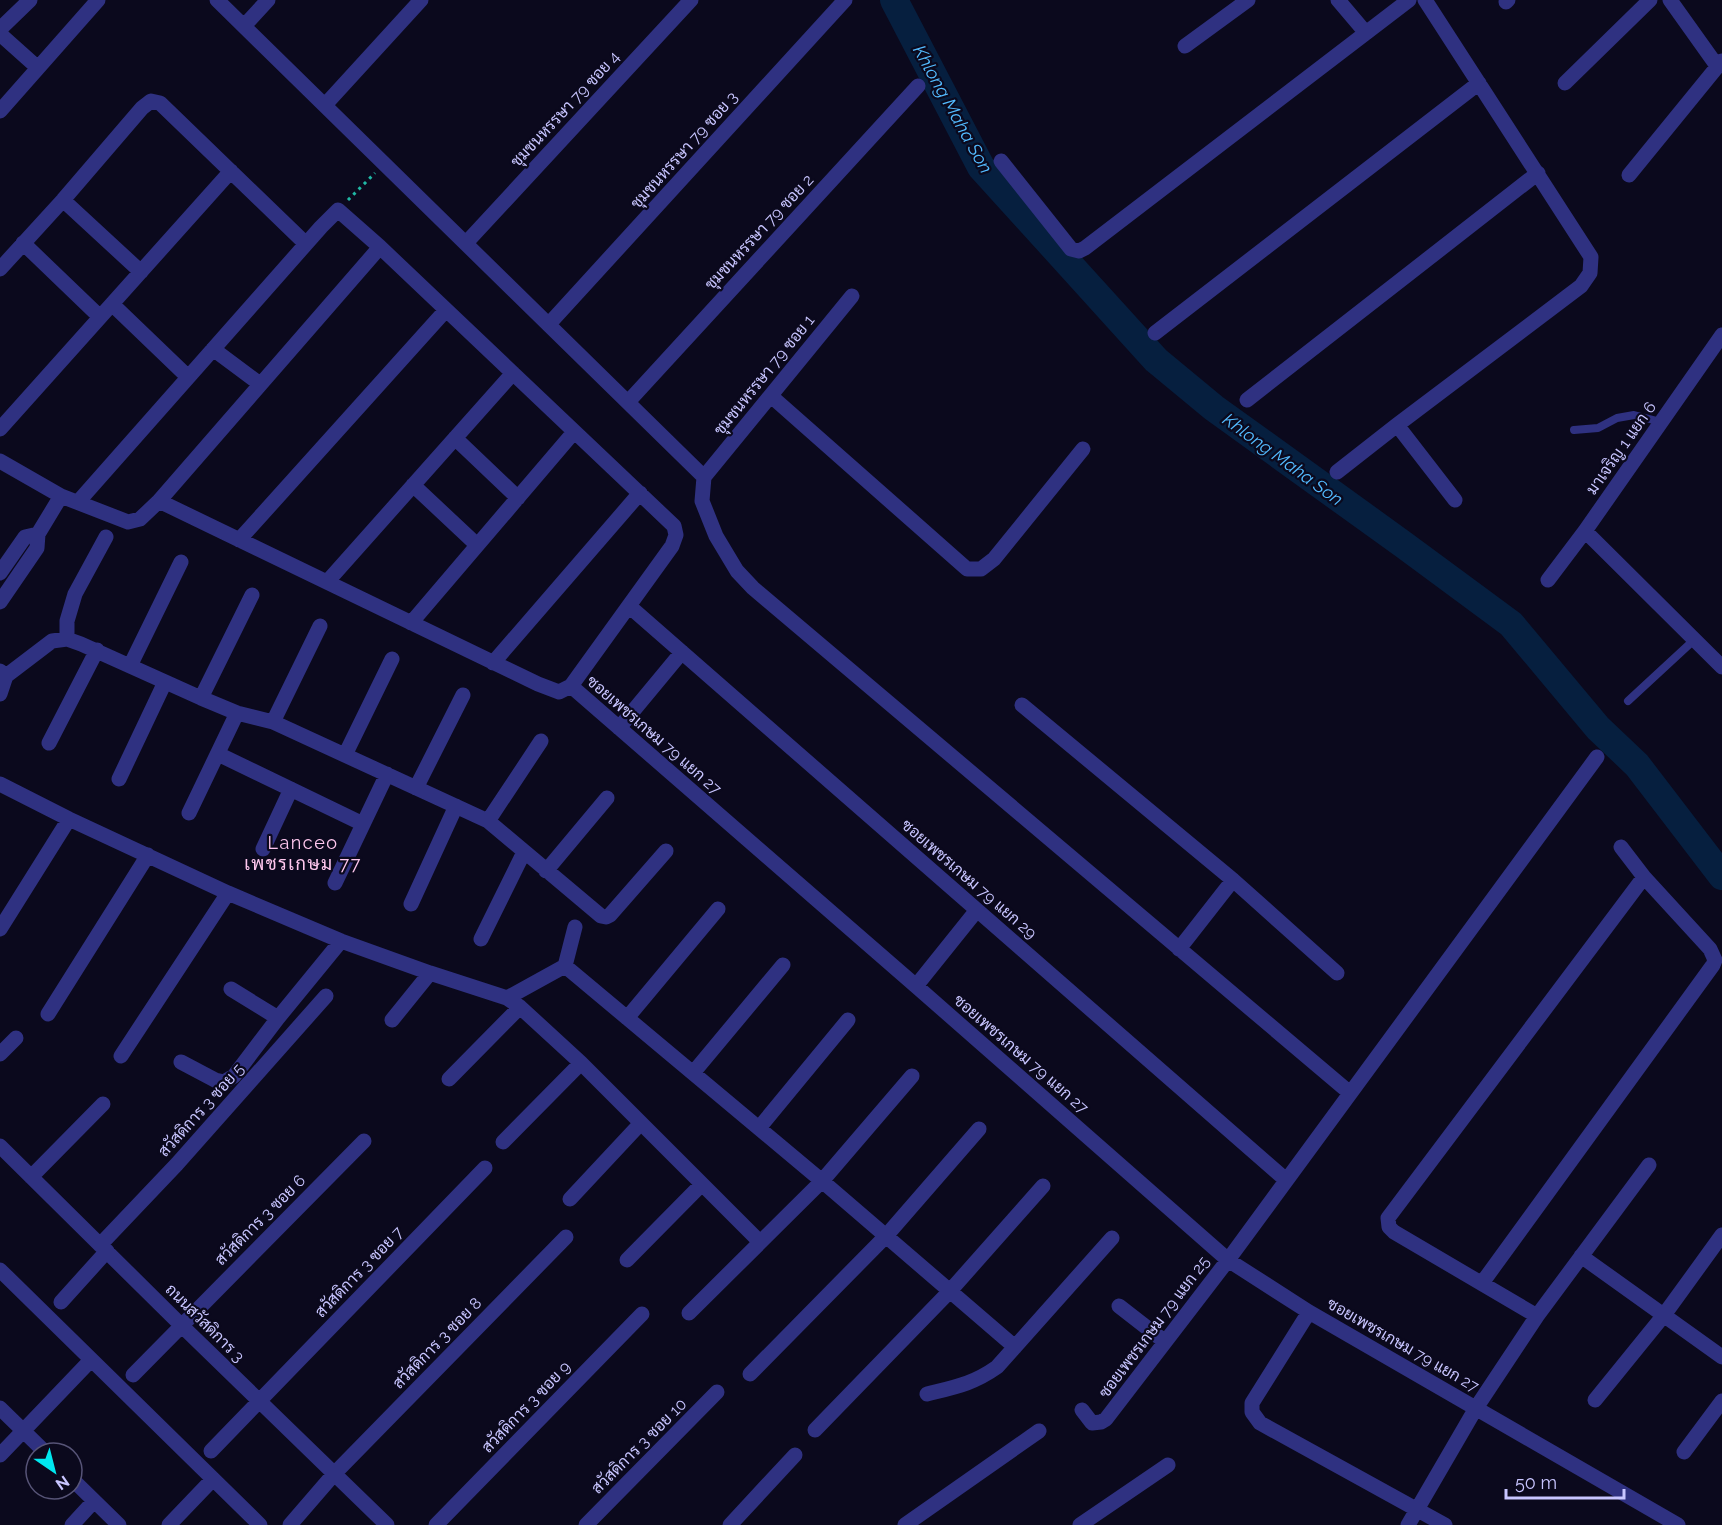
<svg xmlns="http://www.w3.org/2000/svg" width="1722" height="1525" font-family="Raleway,Sarabun,sans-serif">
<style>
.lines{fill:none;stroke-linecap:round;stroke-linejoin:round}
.river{stroke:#061f3f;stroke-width:28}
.path{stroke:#20b8a5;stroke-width:3;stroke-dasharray:3 4.5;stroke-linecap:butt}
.service{stroke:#2f3181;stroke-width:8}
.minor{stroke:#2f3181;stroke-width:15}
.labels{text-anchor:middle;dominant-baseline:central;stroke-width:4.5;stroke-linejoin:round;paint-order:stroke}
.street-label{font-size:16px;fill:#c8c5ff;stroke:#0b091d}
.water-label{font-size:18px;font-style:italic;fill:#53bbff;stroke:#0b091d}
.neighbourhood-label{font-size:18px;letter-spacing:1.5px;fill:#ffc7ee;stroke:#0b091d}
</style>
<rect width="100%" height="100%" fill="#0b091d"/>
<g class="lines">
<path class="river" d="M894,0L981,167L1156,360L1214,408L1404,545L1511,624L1598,728L1637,765L1722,876"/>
<path class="path" d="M348,200L375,173"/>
<path class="service" d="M1574,430L1598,428L1617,418L1634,415L1661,422
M1628,701L1694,640"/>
<path class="minor" d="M217,0L704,477L702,501L716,536L737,571L753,588L1350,1093
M1338,0L1366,33
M1670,0L1717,66
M1506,2L1508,0
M244,26L268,0
M0,29L30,0
M0,34L38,68
M1185,46L1248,0
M1565,83L1650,0
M325,105L421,0
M0,111L98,0
M1001,161L1071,249L1079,251L1085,248L1409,0
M1629,175L1722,61
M63,200L141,272
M23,243L100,317
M466,243L691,0
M0,269L63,200L142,108L151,101L160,103L306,244
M112,304L188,377
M549,324L845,0
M1155,333L1479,83
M213,349L260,384
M771,396L967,569H981L994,559L1083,449
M1247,400L1538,173
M628,402L918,86
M1397,425L1455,500
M0,429L231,171
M455,438L518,498
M0,461L61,496L38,534L37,548L0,602
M1337,472L1397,425L1581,286L1590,273L1591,257L1425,0
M704,477L852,296
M413,485L477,545
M61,496L128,522L140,519L159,501L380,247L674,526L676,535L672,546L571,686L559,692L538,684L159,501
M78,502L321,227L338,210L380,247
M1585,531L1722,667
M239,540L446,310
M0,573L25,537L38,534
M1548,580L1585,531L1722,335
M327,582L513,373
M629,606L1286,1180
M411,623L574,432
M67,639V621L75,594L106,537
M493,663L640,493
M130,666L181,562
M0,671L6,676L52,641L67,639L81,644L201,698L237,713L273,722L488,821L601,916L606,917L610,915L666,851
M571,686L916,986L1228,1260L1309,1312L1678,1525
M0,694L6,676
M201,698L252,595
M1022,705L1233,880L1337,973
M273,722L320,626
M619,728L682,652
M49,743L97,650
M218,754L363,824
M345,755L392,659
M119,779L165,682
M0,784L69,819L228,893L341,941L430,973L507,998L565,966L575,927
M416,788L463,695
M189,813L237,713
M488,821L541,741
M263,849L291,789
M546,871L607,798
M335,883L387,774
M411,904L456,806
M0,929L69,819
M481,939L524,852
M1179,949L1233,880
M565,966L822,1181L1015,1347
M916,986L977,910
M231,989L278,1018
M507,998L520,1007L581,1063L760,1242
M48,1014L148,855
M627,1018L718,909
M392,1020L430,973
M0,1054L16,1038
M121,1056L228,893
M181,1062L215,1080L224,1082L234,1076L278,1018L341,941
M693,1073L783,965
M449,1079L520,1007
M759,1128L848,1020
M503,1142L581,1063
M0,1146L181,1325L387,1525
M31,1177L103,1104
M570,1199L641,1123
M100,1245L177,1164L326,996
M1581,1256L1722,1357
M627,1260L702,1184
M0,1270L260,1525
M1482,1283L1713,965L1715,960L1710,949L1644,877L1621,847
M61,1302L107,1251
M1119,1306L1164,1341
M1309,1312L1252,1403V1412L1260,1423L1445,1525
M689,1313L822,1181L912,1076
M1537,1316L1394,1232L1389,1227L1388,1218L1644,877
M750,1374L886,1236L979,1129
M133,1375L364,1141
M927,1394C955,1387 973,1384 997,1367L1112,1238
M1595,1400L1664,1315L1722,1235
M0,1408L46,1453
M1082,1410L1092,1423L1101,1422L1106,1419L1228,1260L1597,757
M815,1430L950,1291L1043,1186
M211,1451L485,1168
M1684,1452L1722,1401
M0,1455L91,1360
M72,1479L119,1525
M72,1525L94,1501
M169,1525L213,1479
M290,1525L334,1474L566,1237
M436,1525L642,1314
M586,1525L717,1392
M730,1525L795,1455
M905,1525L1039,1431
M1080,1525L1168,1465
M1408,1525L1476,1408L1537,1316L1649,1165"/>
</g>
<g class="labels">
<g class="street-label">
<text transform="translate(565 109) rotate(-47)">ชุมชนหรรษา 79 ซอย 4</text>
<text transform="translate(684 150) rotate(-48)">ชุมชนหรรษา 79 ซอย 3</text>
<text transform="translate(759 232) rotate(-47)">ชุมชนหรรษา 79 ซอย 2</text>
<text transform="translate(764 375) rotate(-51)">ชุมชนหรรษา 79 ซอย 1</text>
<text transform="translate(1621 448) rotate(-55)">มาเจริญ 1 แยก 6</text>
<text transform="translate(654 735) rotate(41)">ซอยเพชรเกษม 79 แยก 27</text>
<text transform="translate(969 879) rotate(41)">ซอยเพชรเกษม 79 แยก 29</text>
<text transform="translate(1021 1054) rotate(41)">ซอยเพชรเกษม 79 แยก 27</text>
<text transform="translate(201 1110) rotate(-48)">สวัสดิการ 3 ซอย 5</text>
<text transform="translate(260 1220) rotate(-45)">สวัสดิการ 3 ซอย 6</text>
<text transform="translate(359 1272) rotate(-46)">สวัสดิการ 3 ซอย 7</text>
<text transform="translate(205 1323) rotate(45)">ถนนสวัสดิการ 3</text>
<text transform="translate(1154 1327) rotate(-53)">ซอยเพชรเกษม 79 แยก 25</text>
<text transform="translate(437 1343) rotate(-46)">สวัสดิการ 3 ซอย 8</text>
<text transform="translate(1403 1345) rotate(30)">ซอยเพชรเกษม 79 แยก 27</text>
<text transform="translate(526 1407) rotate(-46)">สวัสดิการ 3 ซอย 9</text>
<text transform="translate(639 1446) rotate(-45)">สวัสดิการ 3 ซอย 10</text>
</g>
<g class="water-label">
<text transform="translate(953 109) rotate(61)">Khlong Maha Son</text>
<text transform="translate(1283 459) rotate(36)">Khlong Maha Son</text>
</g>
<g class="neighbourhood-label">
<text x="303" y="842">Lanceo<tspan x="303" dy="21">เพชรเกษม 77</tspan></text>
</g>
</g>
<g transform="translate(54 1471) rotate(145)"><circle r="28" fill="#0b091d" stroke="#575477" stroke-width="1.5"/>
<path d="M0-4.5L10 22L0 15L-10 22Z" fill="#00e8f0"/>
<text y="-9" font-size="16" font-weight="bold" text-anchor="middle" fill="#c8c5ff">N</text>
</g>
<path d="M1506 1489v9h118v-9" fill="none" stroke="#c8c5ff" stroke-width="3"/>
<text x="1515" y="1489" font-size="18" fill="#c8c5ff" stroke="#0b091d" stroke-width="4.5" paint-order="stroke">50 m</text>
</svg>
